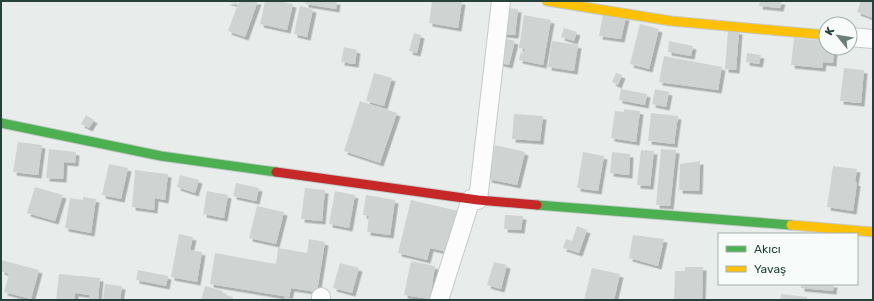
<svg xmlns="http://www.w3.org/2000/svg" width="874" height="301" font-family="Rubik,sans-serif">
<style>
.building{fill:#cfd4d2;filter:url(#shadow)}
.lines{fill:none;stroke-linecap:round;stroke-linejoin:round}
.street-casing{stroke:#c5cac8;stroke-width:20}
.fast-casing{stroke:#c3cbc8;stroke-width:11}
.slow-casing{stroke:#c3cbc8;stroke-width:11}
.jam-casing{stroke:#c3cbc8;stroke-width:11}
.street{stroke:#fcfcfc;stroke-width:18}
.fast{stroke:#4caf50;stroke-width:9}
.slow{stroke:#ffc107;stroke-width:9}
.jam{stroke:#c62828;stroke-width:9}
</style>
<defs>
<filter id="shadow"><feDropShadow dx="3.5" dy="3.5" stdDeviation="0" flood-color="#0004"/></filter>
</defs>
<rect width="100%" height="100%" fill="#e8edeb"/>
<path class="building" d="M225,1H237L236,4Z
M239,1H258L245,37L228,31Z
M265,1H279L293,4L287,30L260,24Z
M305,1H337L336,9L305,4Z
M432,1H462L458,28L429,23Z
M760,1H782L780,8L759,6Z
M861,1H873V18L857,12Z
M300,6L313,9L307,37L294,34Z
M507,8L518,9L515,35L503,34Z
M603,13L626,17L621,39L599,36Z
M524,15L551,20L543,65L519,60L521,52L524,53L525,49L519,48Z
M640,24L659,29L649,69L630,64Z
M564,28L577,32L574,41L561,37Z
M728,30L739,31L736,70L725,69Z
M414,33L421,35L417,53L409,51Z
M503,38L515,41L509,65L497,62Z
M794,38L826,41V48H834L833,63L823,62L822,68L791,65Z
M552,41L578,45L574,71L548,67Z
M669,41L693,46L691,56L668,52Z
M344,47L357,50L355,64L341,62Z
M747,53L761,55L759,64L746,62Z
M664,56L722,67L718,90L659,82Z
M844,68L864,70L861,103L840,101Z
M374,73L392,78L384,106L366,101Z
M616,73L622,75L618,85L612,82Z
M621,89L647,94L645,105L619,100Z
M655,89L669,92L666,107L652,104Z
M360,101L397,113L380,163L344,151Z
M624,109L640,111L636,142L611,138L615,111L624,112Z
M651,113L678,116L674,144L648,141Z
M514,114L543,116L540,141L512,139Z
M86,115L94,120L89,128L81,124Z
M18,142L42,145L38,175L13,172Z
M495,145L525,152L517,185L488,179Z
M49,149L76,152L75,163L64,162L63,179L46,178Z
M661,149L676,150L670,206L656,205Z
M641,150L654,151L650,186L637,185Z
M583,152L604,156L598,191L577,188Z
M612,152L630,154L629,175L610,173Z
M700,161L699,191L679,190L680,164Z
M109,164L128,168L121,199L102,195Z
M833,166L857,169L855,182L857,183L853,211L827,207Z
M135,170L168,174L165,200L155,198L154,210L132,207Z
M180,175L199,180L195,193L177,187Z
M236,183L259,188L256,201L233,196Z
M35,187L63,195L55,221L27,213Z
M305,188L325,190L322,221L301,219Z
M207,191L228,195L224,218L203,214Z
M335,191L355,195L349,228L329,224Z
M366,195L395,200L390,235L367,232L369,216L363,215Z
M83,197L96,199L91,233L65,228L70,198L83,200Z
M411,200L463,212L452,253L430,248L427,260L398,253Z
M257,206L284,212L276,244L249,238Z
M505,215L523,216L521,230L504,229Z
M577,226L587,230L579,253L563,248L566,239L572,241Z
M179,234L193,237L190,250L202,252L197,282L171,277Z
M633,235L664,239L658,266L629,258Z
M309,239L325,242L317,292L291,288L289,297L210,284L215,253L276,264L278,248L307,253Z
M1,260L39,270L31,299L4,292L9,274L1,271Z
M411,261L435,266L430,299L404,295Z
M494,262L507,265L501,289L487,285Z
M340,263L359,268L352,293L333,288Z
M685,267H703L702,300H674L675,271H685Z
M592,268L620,274L614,300H584Z
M138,270L168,276L166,286L136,280Z
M59,274L100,278L98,300H89L90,295L75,293V300H56Z
M105,284L122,286L120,300H103Z
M801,284H834L833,291L801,288Z
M205,286L223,291L222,294L233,297L232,300H201Z
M781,294L807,297V300H780Z
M285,297L294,299V300H284Z"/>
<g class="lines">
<g class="street-casing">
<path id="street" d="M850,37L873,39
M478,200L501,1
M321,300V297
M439,300L471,199"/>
</g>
<g class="fast-casing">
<path id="fast" d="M1,123L161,156L276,172
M537,205L791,225"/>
</g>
<g class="slow-casing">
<path id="slow" d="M547,1L671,21L826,35
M791,225L873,232"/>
</g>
<g class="jam-casing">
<path id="jam" d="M276,172L478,200L537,205"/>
</g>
<use href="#street" class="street"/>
<use href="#fast" class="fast"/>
<use href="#slow" class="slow"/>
<use href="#jam" class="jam"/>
</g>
<rect width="874" height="301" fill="none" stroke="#24423a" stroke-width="4"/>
<rect x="718" y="233" width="140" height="52" fill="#f7fbf9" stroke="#a3b1ad"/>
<rect x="726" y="246" width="20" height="6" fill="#4caf50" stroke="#a3b1ad"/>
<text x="754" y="253" font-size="12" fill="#24423a">Akıcı</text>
<rect x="726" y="266" width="20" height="6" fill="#ffc107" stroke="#a3b1ad"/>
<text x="754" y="273" font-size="12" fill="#24423a">Yavaş</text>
<g transform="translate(838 36) rotate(300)"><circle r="19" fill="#f7fbf9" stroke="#a3b1ad"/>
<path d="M0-3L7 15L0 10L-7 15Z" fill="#697e78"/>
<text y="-6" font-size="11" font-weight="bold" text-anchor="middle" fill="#24423a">K</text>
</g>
</svg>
